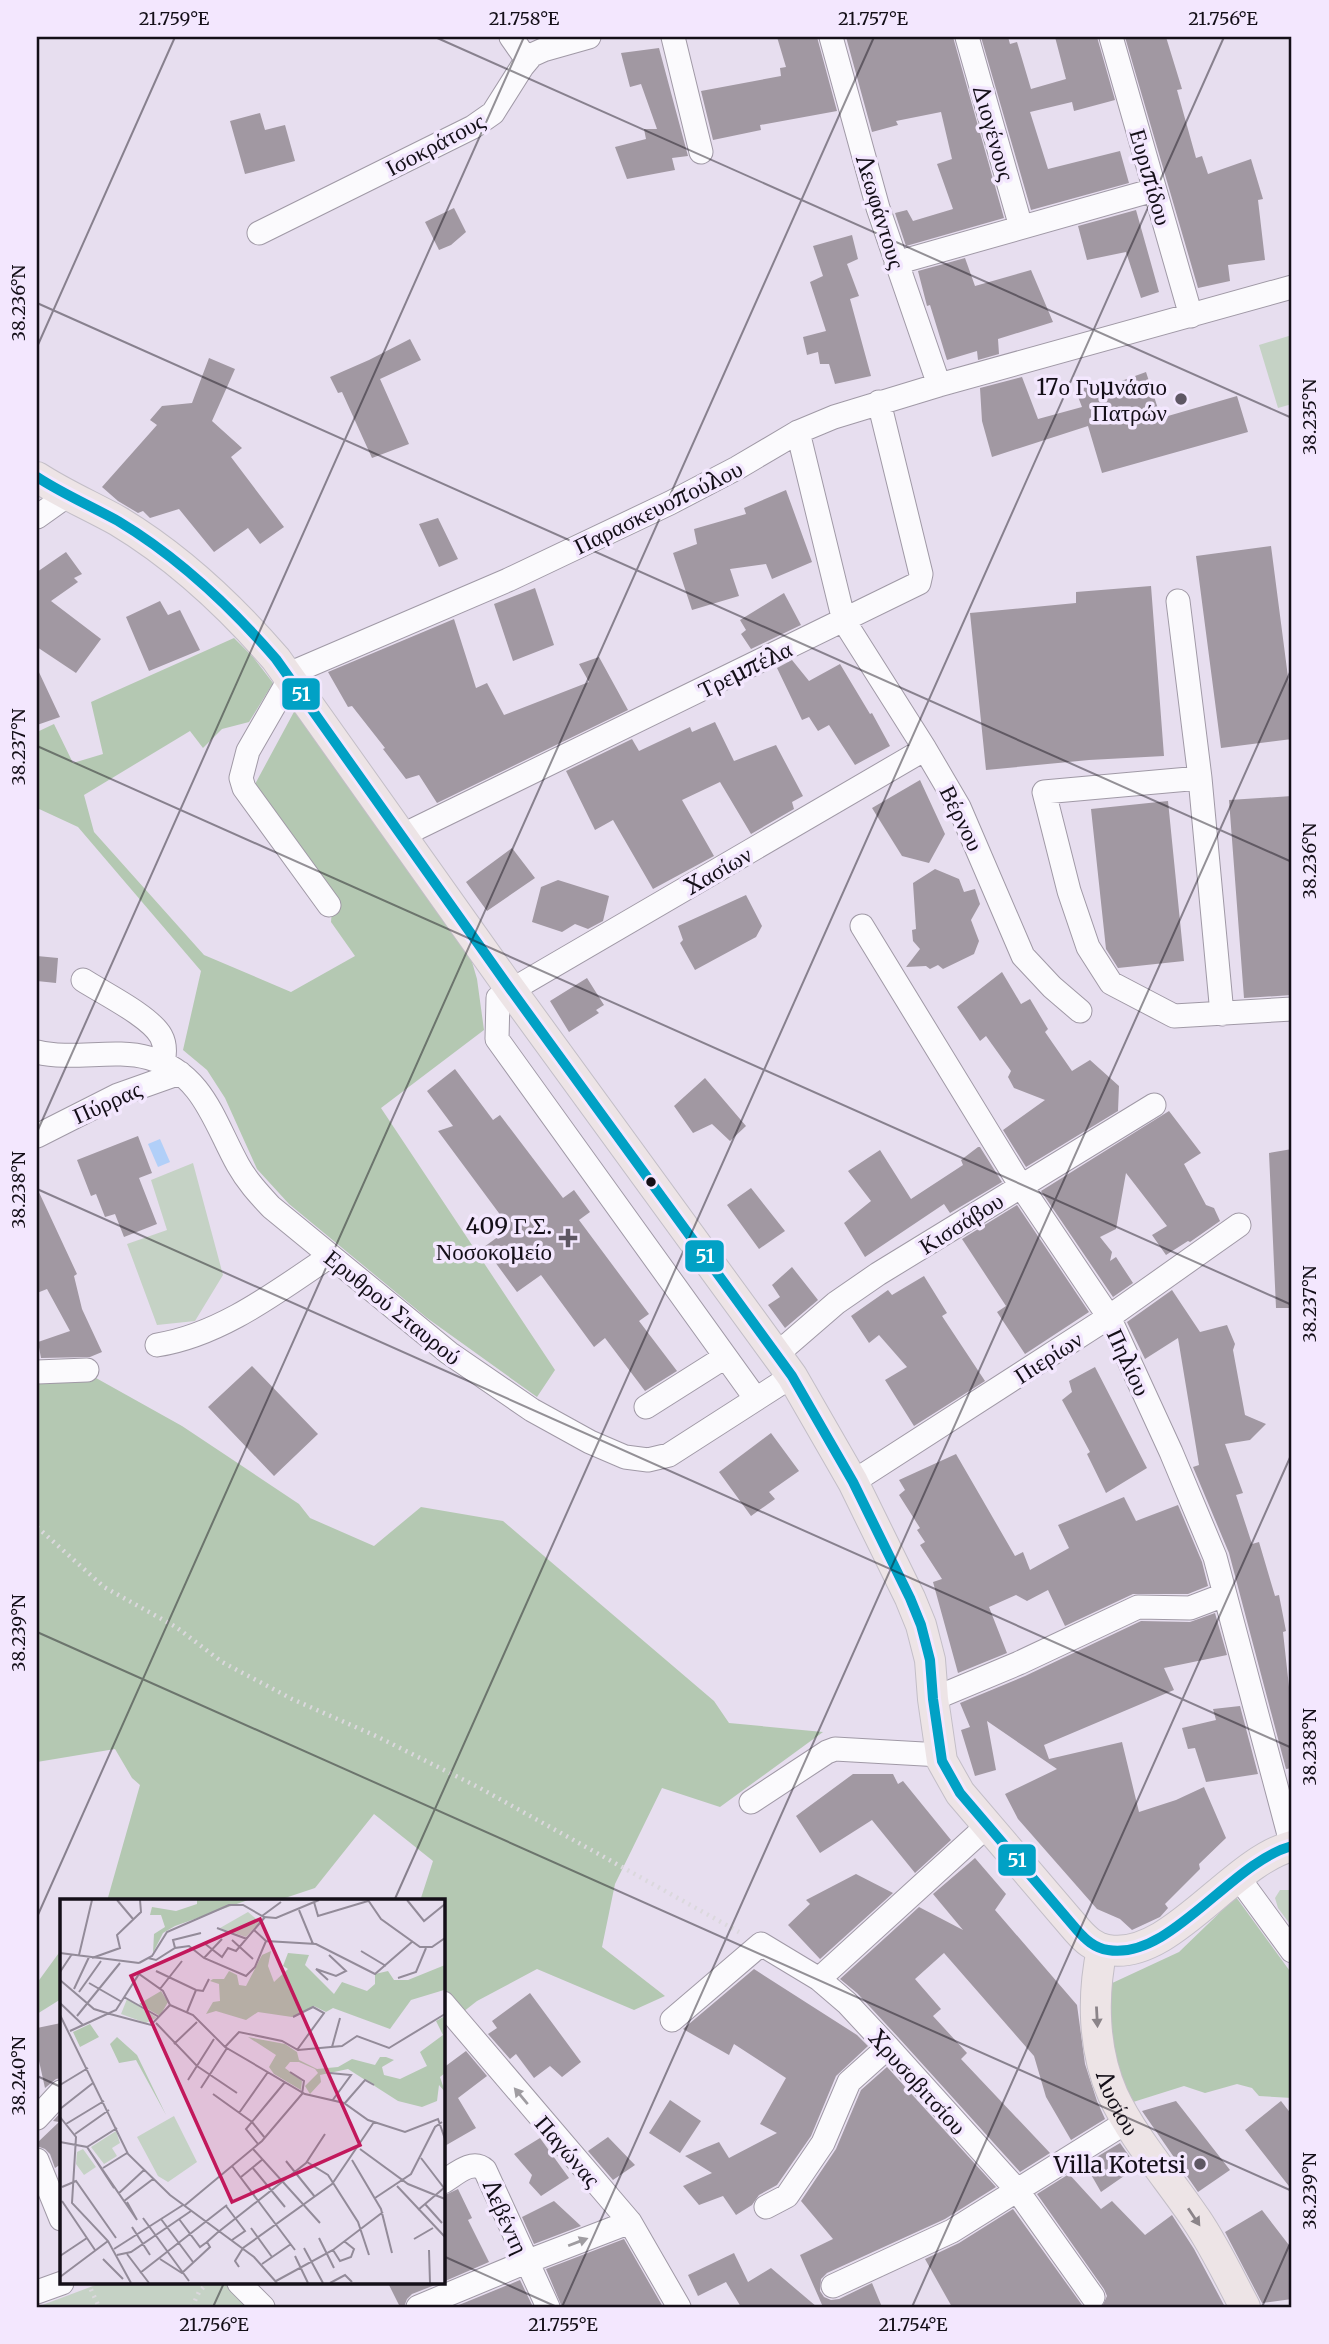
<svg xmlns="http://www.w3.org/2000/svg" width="1329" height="2344" font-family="Merriweather,serif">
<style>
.green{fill:#c5d2c5}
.forest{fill:#b4c8b2}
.water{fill:#b1cff8}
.building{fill:#a198a2}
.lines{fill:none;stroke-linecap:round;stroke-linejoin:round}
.minor-casing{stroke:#a099a6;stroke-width:25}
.major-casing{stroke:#c3bec7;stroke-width:32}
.path{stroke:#dbd8dd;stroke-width:4.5;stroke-dasharray:2 5;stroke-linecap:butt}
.minor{stroke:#fbfafd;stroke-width:23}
.major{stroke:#ede4e6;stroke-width:30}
.bus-1-casing{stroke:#f3e7fe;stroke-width:16}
.bus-1{stroke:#01a1c5;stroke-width:10}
.oneway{fill:#8b8489}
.oneway2{fill:#9f9ca1}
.ticks{fill:none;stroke:#140f18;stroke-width:2;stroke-opacity:0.45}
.poi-dot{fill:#5e5763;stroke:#f3e7fe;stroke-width:2.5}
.bus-dot{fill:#140f18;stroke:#f3e7fe;stroke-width:2.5}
.labels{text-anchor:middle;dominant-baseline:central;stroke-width:7;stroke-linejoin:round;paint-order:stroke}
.street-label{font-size:23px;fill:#140f18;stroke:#f3e7fe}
.poi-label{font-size:23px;fill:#140f18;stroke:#f3e7fe;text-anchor:end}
.inset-road{fill:none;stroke:#938b99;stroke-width:2}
.view{fill:#c2185b;fill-opacity:0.15;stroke:#c2185b;stroke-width:3.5}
.inset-edge{fill:none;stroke:#140f18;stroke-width:3.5}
.line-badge{stroke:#f3e7fe;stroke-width:2.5}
.badge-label{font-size:19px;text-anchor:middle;font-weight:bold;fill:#fff}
.neatline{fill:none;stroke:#140f18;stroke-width:2.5}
.ticks-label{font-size:18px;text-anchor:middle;fill:#140f18}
</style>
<rect width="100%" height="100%" fill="#e7deef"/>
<path class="green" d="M1292,335V404L1278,408L1259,345Z
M193,1163L223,1275L195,1321L157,1325L127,1244L167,1230L151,1180Z
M1280,1890H1292V1927L1278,1908L1275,1898Z
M101,2283H225L251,2307H37Z"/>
<path class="forest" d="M234,638L253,657L273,683L249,722L222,729L203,748L190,731L84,795L94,832L204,955L291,992L355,956L331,922L333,895L254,786L295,710L470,955L477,979L484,1030L381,1108L555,1370L537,1397L427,1318L289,1204L257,1169L225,1098L207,1070L183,1050L201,971L78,827L37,808V732L54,724L73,763L103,754L91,702Z
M96,1378L182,1426L299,1504L310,1518L374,1546L421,1507L503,1521L714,1701L729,1723L823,1732L720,1807L662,1788L615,1884L602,1947L665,1996L634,2010L537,1969L477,2001L463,2012L443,1988V1901H420L433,1861L374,1814L315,1888L276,1901H107L140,1785L132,1778L115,1749L37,1762V1380Z
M1236,1897L1292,1974V2098L1259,2096L1252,2088L1237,2084L1205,2093L1184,2086L1130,2103C1114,2060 1110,2030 1108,1985L1179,1952Z
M61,1950V1999L37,2014V1983Z"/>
<path class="water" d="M160,1139L170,1162L158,1167L148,1144Z"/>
<path class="building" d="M777,37H817L837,111L760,125L761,130L713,140L701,91L781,76L780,68L786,67Z
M846,37H953L1004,218L906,246L895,213L907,210L913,221L953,209L937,164L952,159L941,112L896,121L898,125L872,132Z
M981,37H1008L1010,44L1017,42L1031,89L1066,79L1055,37H1097L1115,100L1074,111L1072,102L1030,112L1048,169L1120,151L1129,183L1031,210Z
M1125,37H1166L1182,89L1177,90L1196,158L1202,156L1208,174L1251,159L1263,199L1258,200L1265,260L1228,265L1230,281L1198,288Z
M659,48L688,156L672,158L675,170L627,179L615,147L646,139L644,129H657L641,84L630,87L621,53Z
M260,113L265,130L285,125L295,161L245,174L230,121Z
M454,208L466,232L451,245L439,250L425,222Z
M1136,210L1159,292L1141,298L1126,252L1087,260L1078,226Z
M852,235L858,259L847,264L859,296L850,299L871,376L835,384L829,364H820L818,352L807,355L803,337L826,331L810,282L823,276L813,246Z
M965,258L975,286L1031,270L1053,322L998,339L999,354L978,360L977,351L947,360L930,305L927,306L918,271Z
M410,339L421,360L380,379L409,444L372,458L342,392L338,393L330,377L369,360Z
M209,358L235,369L212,421L242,448L231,457L284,527L260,544L248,528L214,552L179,509L150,518L143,511L138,513L118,501L102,487L157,425L150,420L162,406L192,403Z
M1146,372L1161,418L1237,396L1248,432L1102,473L1088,426L992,457L982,421L980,388L1022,377L1038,419L1082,407L1075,389L1113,384Z
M786,490L812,562L772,579L766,564L730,569L739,596L692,610L673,553L697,544L694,529L746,514L744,508Z
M438,518L458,559L439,567L419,524Z
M1271,546L1292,708V739L1221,748L1196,556Z
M66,552L82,574L74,578L78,582L51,601L101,639L76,673L37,647V572Z
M1151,586L1164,756L1089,760L986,770L970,613L1076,603V592Z
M535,588L554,645L513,661L494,604Z
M784,593L801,625L751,649L741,634L746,630L740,620Z
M160,601L168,615L180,610L200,650L149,671L126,617Z
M454,619L476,688L487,683L504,715L589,682L579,664L599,657L628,710L437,803L419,775L406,779L383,749L385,748L352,706L348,707L328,672Z
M792,660L809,681L840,664L870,714L872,713L890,746L855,765L829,725L818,731L809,717L802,720L777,668Z
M37,668L60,717L37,725Z
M715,722L734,761L776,745L803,796L792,802L794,809L751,834L720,782L682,800L714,856L653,889L613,820L595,830L566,771L632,739L639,751L690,727L692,732Z
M920,780L945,834L929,863L902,856L872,808Z
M1292,796V995L1244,998L1229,800Z
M1168,801L1184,961L1118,968L1106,949L1091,809Z
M512,848L535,878L487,911L466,882Z
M935,869L959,879L964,892L975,889L980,904L971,920L979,941L974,954L943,969L938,965L930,969L926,966L906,967L920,949L913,941L912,930L916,929L913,883Z
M558,880L609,896L603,921L588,929L575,924L562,932L532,922L541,887Z
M746,895L762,926L756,937L695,970L680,943L683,940L678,926Z
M37,956L58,958L56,983L37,981Z
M1002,972L1021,1004L1030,999L1048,1029L1045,1032L1072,1071L1090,1060L1119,1086L1118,1111L1026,1167L1003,1130L1045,1100L1014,1088L1008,1077L1011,1071L986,1036L980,1041L957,1007Z
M587,978L604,1005L596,1010L599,1013L569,1032L550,1001Z
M455,1069L493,1120L500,1115L563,1198L574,1190L590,1212L579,1220L649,1314L639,1321L677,1371L645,1391L605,1338L594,1347L541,1275L517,1292L484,1247L510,1228L438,1131L453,1126L427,1091Z
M705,1078L746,1126L730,1141L712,1124L693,1133L674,1106Z
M1169,1111L1201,1153L1184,1164L1206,1205L1214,1208L1220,1221L1190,1242L1188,1241L1166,1255L1152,1235L1167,1226L1126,1173L1116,1229L1100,1237L1112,1252L1110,1261L1116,1257L1133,1283L1113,1297L1041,1191Z
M138,1136L152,1173L139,1178L157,1224L124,1237L115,1214L105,1217L96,1194L91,1196L77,1160Z
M978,1147H980L1002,1182L950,1213L944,1204L865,1257L844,1223L871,1201L848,1171L880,1150L911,1199L963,1165L961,1160Z
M1292,1149V1308H1276L1269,1153Z
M37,1188L77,1274L74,1276L82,1309L102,1352L90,1357L41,1358L38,1342L70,1331L47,1289L37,1293Z
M751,1188L785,1231L759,1249L727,1205Z
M1017,1205L1089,1312L1025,1354L997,1312L1006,1306L962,1239Z
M792,1267L818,1300L785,1328L768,1305L780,1297L772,1285Z
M924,1276L947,1313L942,1316L985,1381L914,1426L885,1380L907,1367L879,1335L869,1343L851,1316L888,1290L892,1295Z
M1172,1290L1200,1332L1227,1325L1235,1344L1233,1350L1245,1415L1266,1424L1250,1440L1225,1444L1243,1493L1236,1495L1252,1544L1259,1542L1275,1596L1279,1595L1286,1631L1283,1632L1289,1687L1292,1686V1768L1286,1769L1229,1553L1193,1467L1199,1465L1178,1338L1145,1359L1127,1322Z
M252,1366L318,1434L274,1476L208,1407Z
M1095,1367L1147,1468L1106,1493L1087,1454L1090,1452L1062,1400L1072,1392L1069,1381Z
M771,1433L799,1471L769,1492L775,1499L751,1516L719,1472Z
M956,1454L1015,1556L1023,1552L1030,1570L1069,1548L1058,1525L1124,1497L1136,1521L1178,1505L1202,1562L1208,1586L1188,1594H1133L1065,1626L1048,1590L1027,1601L1016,1595L989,1607L1007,1653L958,1673L933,1582L942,1579L920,1545L925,1542L917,1530L920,1528L899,1495L905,1490L899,1480Z
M1215,1613L1227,1655L1164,1668L1174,1690L1044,1745L1049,1759L1122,1742L1139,1812L1176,1800L1204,1787L1226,1838L1199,1864L1200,1869L1165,1904L1168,1908L1160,1917L1132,1930L1120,1919L1097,1909L1018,1819L1005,1794L1057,1769L987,1721L996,1770L975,1776L961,1730L970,1727L960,1703L1025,1676L1141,1621L1190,1622Z
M1240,1706L1258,1774L1206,1782L1195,1748L1188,1749L1182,1728L1216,1720L1213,1709Z
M853,1774H893L898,1784L903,1781L951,1840L915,1873L872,1820L820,1853L796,1816Z
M975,1858L1006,1894L995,1910L1077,2005L1085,2064L1097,2101L1105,2119L1071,2140L1046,2097L1034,2056L944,1953L915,1979L941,2009L933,2016L967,2053L961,2059L1050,2153L1020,2172L898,2037L857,1993L840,1979L919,1907L963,1930L933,1894Z
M856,1874L893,1893L820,1959L788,1925L810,1904L806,1900Z
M754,1969L857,2035L868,2046L836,2076L811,2136L777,2185L759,2195L752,2205L736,2215L723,2196L699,2205L683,2186L712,2173L685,2156L719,2142L729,2158L777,2133L760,2124L786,2078L734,2044L729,2055L683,2029Z
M530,1993L581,2062L562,2077L550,2066L534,2078L516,2054L510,2059L488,2034L497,2028L492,2021Z
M61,2023V2078L56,2079L45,2088L37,2052V2028Z
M466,2051L487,2076L458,2098L476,2128L443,2147V2068Z
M887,2067L996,2187L945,2219L827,2273L821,2279L820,2291L824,2297L831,2300L839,2299L872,2283L882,2307H823L800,2255L833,2239L801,2201L836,2149L861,2090Z
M670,2100L701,2121L680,2153L649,2133Z
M1176,2101L1230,2170L1198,2192L1142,2111Z
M1281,2101L1292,2115V2190L1245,2130Z
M61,2112V2164L55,2168L50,2154L45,2149L37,2146V2143L59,2122L53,2121Z
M608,2137L635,2165L613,2180L588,2151Z
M540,2138L569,2178L541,2196L529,2183L532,2175L514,2154Z
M1120,2143L1137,2167L1101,2192L1085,2164Z
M1069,2174L1101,2209L1112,2201L1145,2235L1172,2215L1194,2249L1225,2307H1102L1107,2296L1104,2289L1037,2194Z
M458,2189L472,2218L468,2220L489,2262L443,2282V2196Z
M554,2201L581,2226L534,2244L522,2217Z
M1013,2209L1082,2305L1084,2307H952L925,2259L959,2243Z
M1262,2210L1292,2249V2299L1262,2303L1225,2232Z
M624,2239L663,2307H562L546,2269Z
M734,2253L748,2282L771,2268L817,2307H741L726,2282L698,2296L688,2275Z
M520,2280L533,2307H454Z
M388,2283H440L412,2294L407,2299L404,2307H400Z"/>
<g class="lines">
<g class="minor-casing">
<path id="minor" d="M511,37L527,60
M673,37L701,152
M831,37L878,208L939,385
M967,37L1021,227
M1111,37L1191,316
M259,233L473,127L493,113L522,67L532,55L543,50L589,37
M896,263L1154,190
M798,432L844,621L925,749L959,807L1023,956L1052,987L1080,1011
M37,517L68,495
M1178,601L1200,778L1222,1014
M1200,778L1044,792L1069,891L1088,947L1111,983L1174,1016L1292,1009
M403,835L919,583L921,574L879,402
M329,905L244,788L241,778L248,751L290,678L298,670L508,580L670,503L737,468L798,432L834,417L939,385L1292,287
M862,926L1021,1186L1109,1317L1171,1452L1215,1557L1292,1846
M83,980C103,993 150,1016 161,1036C166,1045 165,1054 163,1063
M37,1052C74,1061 113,1048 149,1058C203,1073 214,1122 238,1165C247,1181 258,1193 271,1207L449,1353L532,1410L590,1442L625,1457L648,1460L669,1455L792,1376
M37,1136L118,1095L180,1073
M157,1345C221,1335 278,1291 330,1256
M777,1354L836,1303L878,1274L1154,1105
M37,1372L87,1370
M756,1399L497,1039L498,998L925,749
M646,1407L725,1357
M853,1482L1109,1317L1239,1225
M933,1699L1019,1663L1138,1607L1190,1608L1224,1595
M751,1802L827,1752L835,1749L941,1755
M1238,1877L1292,1951
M819,1979L988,1825
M443,2003L630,2222L679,2307
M672,2020L761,1944L819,1979L847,2003L888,2047L1017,2190L1093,2297
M37,2118L61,2092
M37,2160L61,2219
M443,2182C455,2175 472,2158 485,2170L548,2307
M766,2207L787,2196L823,2143L849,2082L888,2047
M239,2283L263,2307
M833,2286L952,2231L1128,2121
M37,2292L62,2283
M418,2307L526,2262L630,2222"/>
</g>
<g class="major-casing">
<g id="major">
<path d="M37,477C63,494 91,506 118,521C178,557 231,607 276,659L511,990L792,1376L853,1482L910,1598L921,1625L930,1660L933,1699L942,1761L960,1793L1077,1930C1085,1939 1094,1948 1108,1950C1170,1961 1231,1862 1292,1846"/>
<path id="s1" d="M1102,1949C1092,1996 1093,2050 1113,2095C1133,2138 1169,2179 1196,2219C1215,2247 1229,2277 1245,2307"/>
</g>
</g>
<path class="path" d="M37,1527L104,1587L176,1627L222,1662L292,1699L376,1736L478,1787L739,1932
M88,2283L99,2307
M192,2307L199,2292L207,2283"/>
<use href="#minor" class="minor"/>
<use href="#major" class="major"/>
<g class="bus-1-casing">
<path id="bus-1" d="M37,477C63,494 91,506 118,521C178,557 231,607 276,659L511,990L792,1376L853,1482L910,1598L921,1625L930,1660L933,1699L942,1761L960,1793L1077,1930C1085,1939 1094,1948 1108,1950C1170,1961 1231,1862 1292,1846"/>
</g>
<use href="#bus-1" class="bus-1"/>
</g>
<defs><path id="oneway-solid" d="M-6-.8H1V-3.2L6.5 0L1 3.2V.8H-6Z" transform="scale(1.75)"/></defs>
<g class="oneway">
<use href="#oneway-solid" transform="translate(1097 2017) rotate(87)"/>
<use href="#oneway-solid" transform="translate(1194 2217) rotate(56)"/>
</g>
<g class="oneway2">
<use href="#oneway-solid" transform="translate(521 2096) rotate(-130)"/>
<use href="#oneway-solid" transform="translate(578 2242) rotate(-21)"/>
</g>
<path class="ticks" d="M435,37L1292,418M37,303L1292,862M37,347L175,37M37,746L1292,1305M37,1132L524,37M37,1189L1292,1748M37,1632L1292,2191M394,1901L1224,37M37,1917L874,37M37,2076L61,2087M443,2256L557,2307M213,2307L224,2283M562,2307L1292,668M912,2307L1292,1453M1262,2307L1292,2239"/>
<g class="poi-dot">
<circle cx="1181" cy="399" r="7"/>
<path d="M564.5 1227.5h7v7h7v7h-7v7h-7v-7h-7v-7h7z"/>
<circle cx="1200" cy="2164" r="7"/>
</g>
<circle class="bus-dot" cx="651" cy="1182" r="6"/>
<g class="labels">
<g class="street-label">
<text transform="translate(994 132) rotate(74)">Διογένους</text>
<text transform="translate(435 144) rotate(-28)">Ισοκράτους</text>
<text transform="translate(1151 177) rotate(74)">Ευριπίδου</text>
<text transform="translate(881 212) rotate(73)">Λεωφάντους</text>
<text transform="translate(658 507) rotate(-26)">Παρασκευοπούλου</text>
<text transform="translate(745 669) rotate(-26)">Τρεμπέλα</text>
<text transform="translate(962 818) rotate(64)">Βέρνου</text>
<text transform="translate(718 870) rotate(-30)">Χασίων</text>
<text transform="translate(107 1102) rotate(-24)">Πύρρας</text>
<text transform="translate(961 1223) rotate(-32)">Κισσάβου</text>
<text transform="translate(393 1307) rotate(39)">Ερυθρού Σταυρού</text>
<text transform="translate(1048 1357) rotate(-33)">Πιερίων</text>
<text transform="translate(1129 1362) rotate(65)">Πηλίου</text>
<text transform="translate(918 2082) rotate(48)">Χρυσοβιτσίου</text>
<text stroke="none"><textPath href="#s1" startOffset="158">Λυσίου</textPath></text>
<text transform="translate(568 2151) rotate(49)">Παγώνας</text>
<text transform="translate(506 2217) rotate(66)">Λεβέντη</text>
</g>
<g class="poi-label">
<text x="1167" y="386">17ο Γυμνάσιο<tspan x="1167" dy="26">Πατρών</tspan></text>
<text x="552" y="1225">409 Γ.Σ.<tspan x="552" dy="26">Νοσοκομείο</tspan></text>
<text x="1186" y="2164">Villa Kotetsi</text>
</g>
</g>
<g transform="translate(60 1899)">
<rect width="385" height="385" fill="#e7deef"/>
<path d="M188,13L200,23L186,38L160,29ZM67,100L96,118V119L86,124L61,115ZM114,217L137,263L108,283L98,277L77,238ZM56,232L60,244L52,249L57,257L44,265L31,248ZM23,250L36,268L24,276L16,265L17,253Z" fill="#c5d2c5"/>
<path d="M137,1H188L115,27L103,34L93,54L94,35L105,28L101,16H90L92,8L116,12L137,5ZM211,52L208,67L214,83L228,70L223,67L228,54L249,56L245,66L274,95L282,83L307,92L315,85V75L328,72L334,81H348L385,66L384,91L351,101L330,130L273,109L266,113L254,107L232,118L198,113L186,121L156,112L146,115L153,103L160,102L159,85L150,82L153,80H164L169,72L177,76L179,86L186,87L202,56ZM101,92L108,103L100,117L79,105ZM385,117V174L380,178L385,193L379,186L377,202L362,208L338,202L288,170L260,176L261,183L250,195L245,187L258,174L255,170L239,163H230L225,169L242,182L241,191L214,175L209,168L216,156L188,138L225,145L237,153L239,161L257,170L278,168L292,160L315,166L320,158H326L334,161L322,168L324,176L340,180L367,167L360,153L383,136L376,122ZM30,125L39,138L20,148L13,133ZM57,138L77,156L106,216L76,161L59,164L50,145Z" fill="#b4c8b2"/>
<path class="inset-road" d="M57,1L73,20M308,1L321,20L360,48H372L385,39M347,1L364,22L385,5M254,3L258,17L308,2M239,11L253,45M202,17L221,3M157,29L187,40M194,31L206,42L256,45L315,75L353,42M172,41L193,60M144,44L162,58L168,49L176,52L205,18M115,49L113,41L141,34M301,52L326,67M0,54L79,64M19,56L32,1M32,59L60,49L57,36L81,13L80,1M88,59L96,61L115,49L129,47L144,59L186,77L195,68L206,42M144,59L162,40M79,64L92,57L107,33L169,6H183L204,18L216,19L259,1M96,72L136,91L143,92L149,80M0,73L12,55M338,79L356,73L366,49M0,81L34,110L50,115M268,81L256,70L276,77L286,72L269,56M29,84L62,103M14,90L29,58M100,90L122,62M19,93L41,62M64,98L99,118M0,104L23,126M110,106L133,116L165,148L245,195L284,204L308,221L345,233L378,220L385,240M127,113L136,91M50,115L91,126L110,106M0,116L68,255L110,296L194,358L217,384M17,117L60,64M233,118L253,108L264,114L237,151M96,124L137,167L177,194M10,132L56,111L79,75L103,92L110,106M114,145L137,123M165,148L179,133L222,142L238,151L282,147L297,137L329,149L385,115M272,148L280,119M270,174L291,176L272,202M128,181L154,140M0,186L28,169M141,189L167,149M153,195L192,223L205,239M285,204L305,181L314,186M0,210L33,184M179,214L208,173M0,218L16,238L12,304L48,342L71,384M6,225L44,202M15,235L49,211M0,243L27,248L54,289M198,245L186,230L225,183M27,248L64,302L93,280M27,248L57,229M193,250L260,324M300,250L348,285L385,300M361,259L384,289M292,261L321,310L332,354M226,262L255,298M247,263L268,276L298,323L309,356M172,267L235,351M192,268L225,308M43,269L67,254M181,278L203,260M337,287L385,338M2,288L16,282L56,339M58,295L84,271M315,299L351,275L375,228L382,223M2,302L35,351M64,302L77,321L67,303M365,305L382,324M124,307L202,242L242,195L244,182L230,173M166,307L185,332L172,341M358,311L385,288M83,319L129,382M101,320L133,363M119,320L140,348L147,343M72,328L90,356M191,329L212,358M259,339L274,369M354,340L373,329M244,349L263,384M54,350L123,306M273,351L280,362L291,358L294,350L284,342M369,351L370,384M67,355L89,384M57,356L71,353L131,312M0,357L27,339M235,357L248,384M43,360L63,380M100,360L122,374L150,348L147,343L157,334L246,264L265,235M202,365L231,345M179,368L175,362L183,349L272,285L314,223M80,374L167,306M0,378L48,342M216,382L273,351L323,313M270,384L285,376L292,383"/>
<path class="view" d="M200,20L300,246L172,303L71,77Z"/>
<rect width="385" height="385" class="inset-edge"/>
</g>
<g class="line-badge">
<rect x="281" y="677" width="40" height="34" rx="7" fill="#01a1c5"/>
<rect x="684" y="1239" width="41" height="34" rx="7" fill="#01a1c5"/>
<rect x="997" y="1843" width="40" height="34" rx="7" fill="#01a1c5"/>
</g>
<g class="badge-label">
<text x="301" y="701">51</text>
<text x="705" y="1263">51</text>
<text x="1017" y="1867">51</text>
</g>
<rect width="1329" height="2344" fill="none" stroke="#f3e7fe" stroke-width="77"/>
<rect x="38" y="38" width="1252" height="2268" class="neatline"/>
<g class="ticks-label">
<text x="174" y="25">21.759°E</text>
<text x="524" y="25">21.758°E</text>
<text x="873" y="25">21.757°E</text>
<text x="1223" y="25">21.756°E</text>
<text transform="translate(19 303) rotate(-90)" y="6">38.236°N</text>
<text transform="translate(1310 417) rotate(-90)" y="6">38.235°N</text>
<text transform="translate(19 747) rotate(-90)" y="6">38.237°N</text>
<text transform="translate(1310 861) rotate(-90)" y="6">38.236°N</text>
<text transform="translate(19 1190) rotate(-90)" y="6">38.238°N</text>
<text transform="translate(1310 1304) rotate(-90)" y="6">38.237°N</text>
<text transform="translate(19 1633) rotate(-90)" y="6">38.239°N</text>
<text transform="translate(1310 1747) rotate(-90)" y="6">38.238°N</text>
<text transform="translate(19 2076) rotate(-90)" y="6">38.240°N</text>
<text transform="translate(1310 2191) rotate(-90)" y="6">38.239°N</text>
<text x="214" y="2331">21.756°E</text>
<text x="563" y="2331">21.755°E</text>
<text x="913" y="2331">21.754°E</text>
</g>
</svg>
